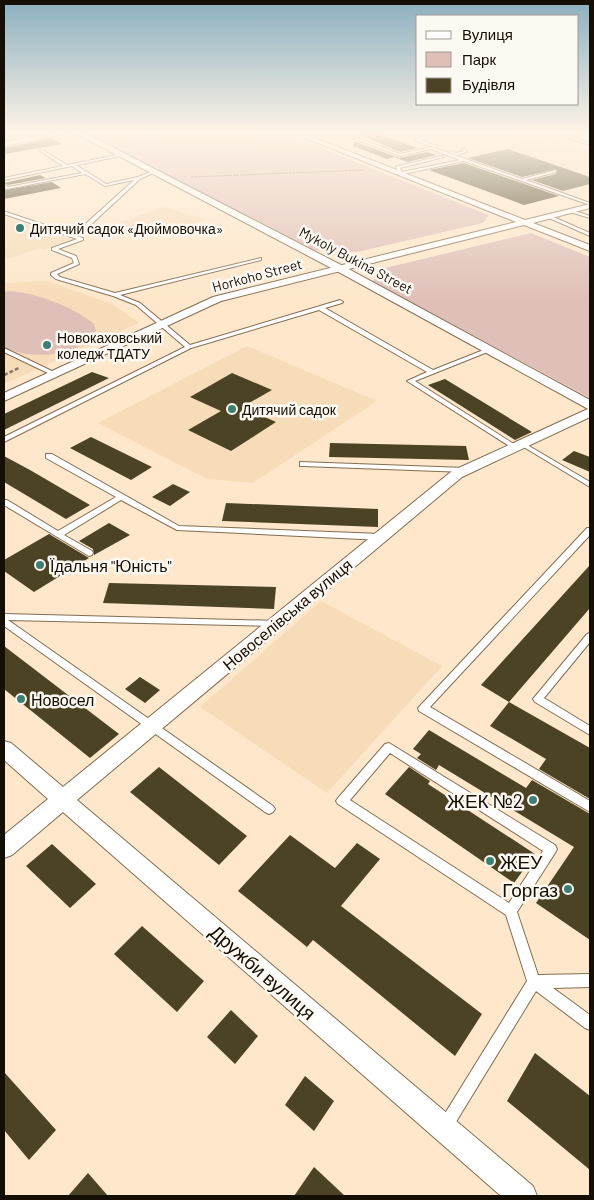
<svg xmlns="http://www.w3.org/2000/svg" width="594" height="1200" font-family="Barlow,sans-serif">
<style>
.built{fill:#f7dcb9}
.green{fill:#dfc0b9}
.building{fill:#4b4324}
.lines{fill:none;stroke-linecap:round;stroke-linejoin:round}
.service-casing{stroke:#826e54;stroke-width:2}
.minor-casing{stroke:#826e54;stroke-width:2}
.tertiary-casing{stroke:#826e54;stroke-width:2}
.path-far1{stroke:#897a67;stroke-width:1;stroke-dasharray:2.5 1;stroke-linecap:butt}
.path{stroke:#897a67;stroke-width:2.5;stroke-dasharray:4 2;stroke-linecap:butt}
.service{fill:#fff;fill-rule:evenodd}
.minor{fill:#fff;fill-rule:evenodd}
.tertiary{fill:#fff;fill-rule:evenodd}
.poi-dot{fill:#3c8074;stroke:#fcf8f2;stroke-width:2}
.labels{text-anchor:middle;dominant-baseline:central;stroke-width:5;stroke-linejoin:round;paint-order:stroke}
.far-poi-label{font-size:14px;fill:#150e05;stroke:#fcf8f2;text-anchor:start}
.far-street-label{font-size:14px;fill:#150e05;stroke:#fcf8f2}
.poi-label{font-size:16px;fill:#150e05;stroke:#fcf8f2;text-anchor:start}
.street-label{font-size:16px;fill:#150e05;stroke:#fcf8f2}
.near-poi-label{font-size:19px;fill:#150e05;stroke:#fcf8f2;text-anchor:end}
.near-street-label{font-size:19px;fill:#150e05;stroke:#fcf8f2}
</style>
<rect width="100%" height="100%" fill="#fee7ca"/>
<path class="built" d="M548,136L590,149V166L540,179L467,155Z
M164,207L206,219L166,236L129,226L98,236L91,233Z
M4,216L70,239L44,250L39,248L4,260Z
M48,281L112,304L139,323L4,384V283Z
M247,346L377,401L253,483L207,479L98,423Z
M321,601L442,666L327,793L200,707Z"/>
<path class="green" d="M86,133H283L489,215L483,223L357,252L310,250Z
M531,233L590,257V398L372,282L385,268Z
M10,291C36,293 74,307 94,324L96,331C80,358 29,360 4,347V292Z"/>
<path class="building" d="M355,133H376L418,148L400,152Z
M52,138L62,144L4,154V148Z
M354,141L399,158L427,152L437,155L407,162L394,157L387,159L353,146Z
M508,149L590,177V184L563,191L532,180L556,174L557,169L522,177L468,158Z
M464,163L559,196L524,205L429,170Z
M40,175L46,178L8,185L4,183Z
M52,182L61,188L4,199V190Z
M92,372L109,378L4,430V414Z
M232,373L272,390L242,407L276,422L231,451L188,430L221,411L190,397Z
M445,379L532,432L515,440L428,385Z
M91,437L152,467L131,480L70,448Z
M330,443L466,446L469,460L329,457Z
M574,451L590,457V472L562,460Z
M4,456L30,470L90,505L66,519L4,482Z
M173,484L190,492L170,506L152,497Z
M226,503L378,509V527L222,521Z
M109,523L130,535L94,555L93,549L79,541Z
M49,534L89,558L34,592L4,571V560Z
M590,565V608L509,702L481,685Z
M109,583L276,587L274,609L103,603Z
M4,646L119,734L90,758L4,689Z
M140,677L160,690L145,703L125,689Z
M509,702L590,748V799L539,769L546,759L490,726Z
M429,730L526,788L532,780L590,814V940L536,903L574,847L439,765L436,770L417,758L421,754L413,749Z
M159,767L247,836L219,865L130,792Z
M409,767L430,781L428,784L535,854L514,883L385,794Z
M290,835L335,868L357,843L380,859L341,906L482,1014L455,1056L313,940L307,947L238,891Z
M52,844L96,884L70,908L26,866Z
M142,926L204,981L177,1012L114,954Z
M231,1010L258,1036L235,1064L207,1037Z
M535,1053L590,1096V1170L507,1101Z
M4,1072L56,1130L29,1160L4,1130Z
M305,1076L334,1101L314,1131L285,1105Z
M314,1167L345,1196H294Z
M88,1173L108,1196H68Z"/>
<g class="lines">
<g class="service-casing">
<path id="service" d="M17,133H22L32,140L29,141Z
M339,133H345L400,154L432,147L522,179L556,170V172L526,180L590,203V205L464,161L399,175L396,167L398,166L442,156L444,157L400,168L402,172L460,160L431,149L400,156Z
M426,133H430L424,139L420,140L437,146V148L416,141V139L422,137Z
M554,133H560L590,143V145Z
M464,148L467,152L456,155L449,152L451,151L456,153L464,151L462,149Z
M41,149L67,165L122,154L121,156L76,165L106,184L138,177L153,171L155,172L140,179L84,231L73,235L83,238V240L58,249L76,256L79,264L57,274L60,277L115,293L261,258V260L120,295L140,303L190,345L340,300L343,302L342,303L325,308L433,370L486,349H490V351L415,381L520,448L516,450L514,449L407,381L427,372L319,310L191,348L4,442V437L185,347L136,305L113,296L56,279L51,275V273L74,263L72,258L52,250V248L77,239L4,214V212H6L69,233L80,229L134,180L105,186L85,174L7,189L4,188V185L8,187L82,173L72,166L4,180V178L63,166L40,151Z
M572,210L590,216V218L570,212Z
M551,216L590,233V236L549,218Z
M4,348L56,373L57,374L52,375L4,352Z
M524,443L590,482V487L522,446L521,445Z
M46,454H52L179,526L381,534L385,537L381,540L177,530L121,500L64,535L92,551L93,553L92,555L89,556L4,505V500H7L58,531L116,497L46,458Z
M300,462L466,468L470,470L466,472L303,466H300Z
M587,528H590V535L430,707L590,801V812L419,711L418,708Z
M4,614L279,621L281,623L279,625L276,626L8,620L273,806L275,809L273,812L269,814L265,812L4,626Z
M590,633V642L544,698L590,726V735L535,702L533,699L587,634Z
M389,743L555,845L557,849L555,853L517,912L538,975L590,974V987L553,988L590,1015V1030L585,1028L536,991L451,1130L446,1132L441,1130L439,1125L441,1120L527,981L506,915L338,804L336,801L338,798L385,744ZM390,753L543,851L509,903L350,800Z"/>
</g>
<g class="minor-casing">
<path id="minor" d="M53,133H68L4,146V142Z
M293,133H302L525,220L590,204V208L533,223L590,245V251L524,225L221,301L4,401V393L213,297L516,222Z
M590,408V417L462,477L77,800L533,1186L537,1196H501L63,812L12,855L4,858V835L48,799L4,760V741L11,743L63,787L452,471Z"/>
</g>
<g class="tertiary-casing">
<path id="tertiary" d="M75,133H85L343,266L590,400V410L335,270Z"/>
</g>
<path class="path-far1" d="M125,146L158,133
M191,177L364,170"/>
<path class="path" d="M4,375L19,368"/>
<use href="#service" class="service"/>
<use href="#minor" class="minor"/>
<use href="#tertiary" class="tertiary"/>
</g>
<linearGradient id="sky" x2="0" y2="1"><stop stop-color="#8bafc0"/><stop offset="0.44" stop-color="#fff4e7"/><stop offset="1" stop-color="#fff4e7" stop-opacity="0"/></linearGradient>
<rect width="594" height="301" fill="url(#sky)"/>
<g class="poi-dot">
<circle cx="20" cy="228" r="5"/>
<circle cx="47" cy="345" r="5"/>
<circle cx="232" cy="409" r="5"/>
<circle cx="40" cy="565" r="5"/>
<circle cx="21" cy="699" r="5"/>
<circle cx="533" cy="800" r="5"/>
<circle cx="490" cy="861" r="5"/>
<circle cx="568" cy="889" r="5"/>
</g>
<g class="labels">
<g class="far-poi-label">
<text x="30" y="228">Дитячий садок «Дюймовочка»</text>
<text x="57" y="337">Новокаховський<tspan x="57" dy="16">коледж ТДАТУ</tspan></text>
<text x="242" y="409">Дитячий садок</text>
</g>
<g class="far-street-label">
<text transform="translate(356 260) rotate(28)">Mykoly Bukina Street</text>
<text transform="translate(257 275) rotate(-15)">Horkoho Street</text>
</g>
<g class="poi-label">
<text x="50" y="565">Їдальня "Юність"</text>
<text x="31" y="699">Новосел</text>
</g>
<g class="street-label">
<text transform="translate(287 614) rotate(-40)">Новоселівська вулиця</text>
</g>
<g class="near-poi-label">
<text x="523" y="800">ЖЕК №2</text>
<text x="500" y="861" text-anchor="start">ЖЕУ</text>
<text x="558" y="889">Горгаз</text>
</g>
<g class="near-street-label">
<text transform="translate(263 972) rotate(41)">Дружби вулиця</text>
</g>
</g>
<rect width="594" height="1200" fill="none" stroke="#150e05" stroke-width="10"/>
<rect x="416" y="15" width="162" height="90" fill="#fcf8f2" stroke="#a09a93"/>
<rect x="426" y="31" width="25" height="8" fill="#ffffff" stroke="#a09a93"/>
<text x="462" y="40" font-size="15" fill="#150e05">Вулиця</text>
<rect x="426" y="52" width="25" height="15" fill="#dfc0b9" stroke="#a09a93"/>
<text x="462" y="65" font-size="15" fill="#150e05">Парк</text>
<rect x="426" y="78" width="25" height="15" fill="#4b4324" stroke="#a09a93"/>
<text x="462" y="90" font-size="15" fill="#150e05">Будівля</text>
</svg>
